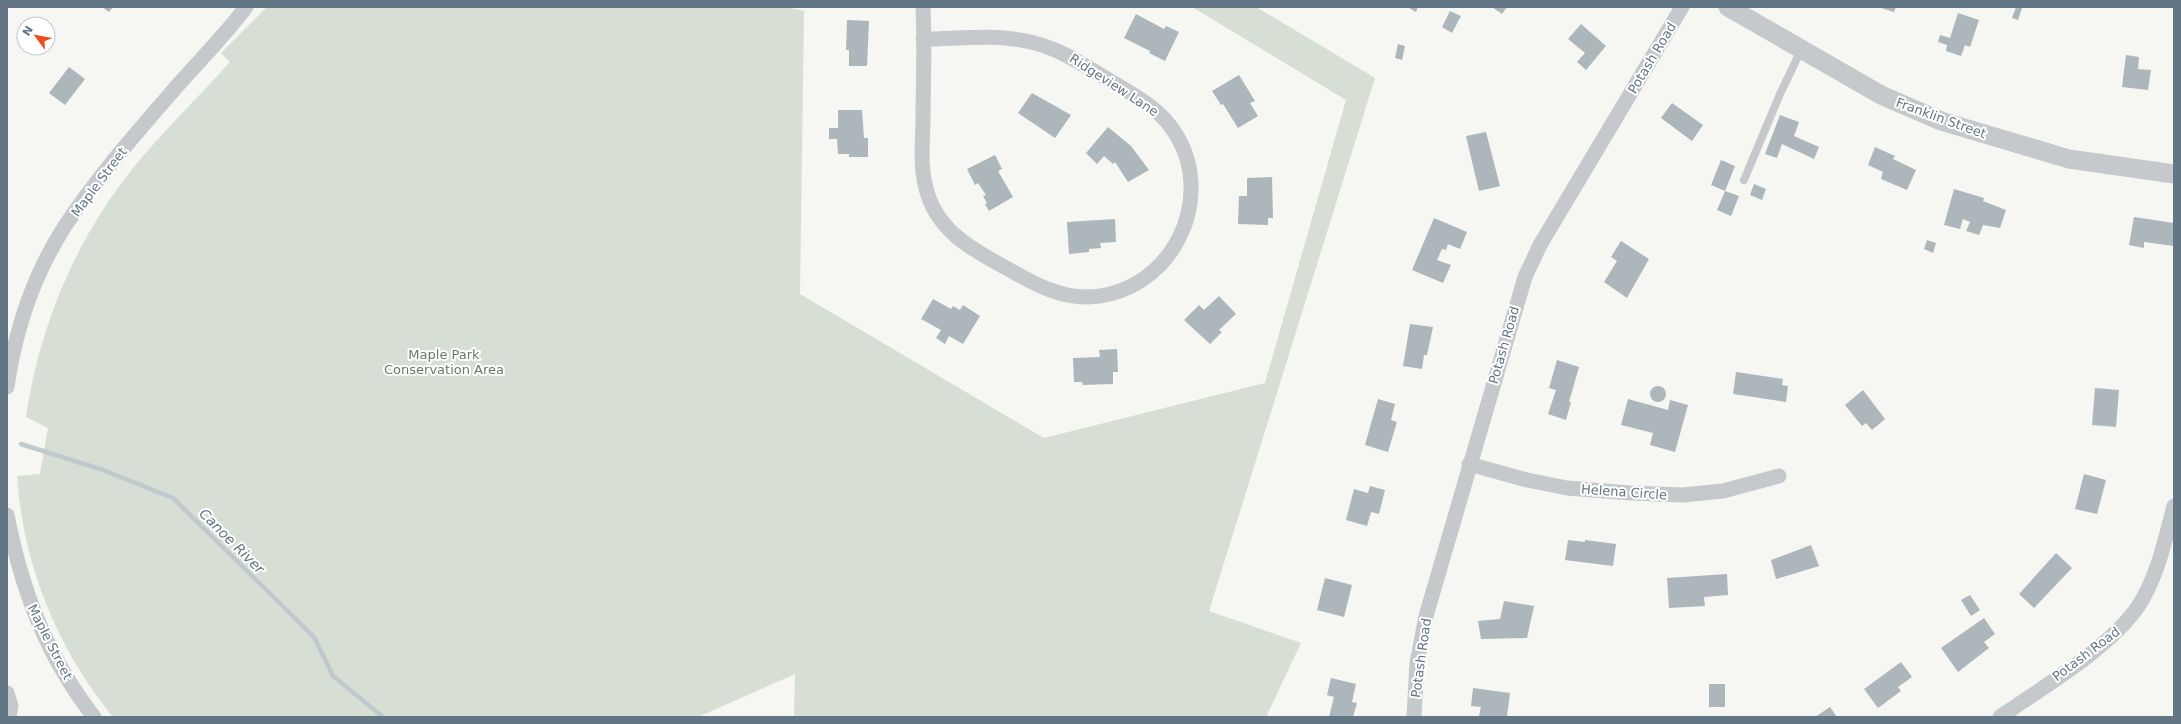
<svg xmlns="http://www.w3.org/2000/svg" width="2181" height="724" font-family="'DejaVu Sans',sans-serif">
<style>
.green{fill:#d7ded3}
.lines{fill:none;stroke-linecap:round;stroke-linejoin:round}
.stream{stroke:#bfcacf;stroke-width:4.5}
.building{fill:#adb6bb}
.service{stroke:#c5c9cc;stroke-width:8}
.minor{stroke:#c5c9cc;stroke-width:15}
.tertiary{stroke:#c5c9cc;stroke-width:19}
.labels{text-anchor:middle;dominant-baseline:central;stroke-width:4;stroke-linejoin:round;paint-order:stroke}
.street-label{font-size:13px;fill:#637685;stroke:#fff}
.park-label{font-size:13px;fill:#677c62;stroke:#fff}
.water-label{font-size:14px;font-style:italic;fill:#5f7882;stroke:#fff}
</style>
<rect width="100%" height="100%" fill="#f6f6f2"/>
<path class="green" d="M267,7H785L804,11L800,294L1044,438L1265,383L1346,100L1192,7H1256L1375,78L1209,611L1301,643L1266,717H794L795,674L698,717H113C57,648 23,565 17,476L40,474L48,428L26,417C39,328 74,243 130,172C161,133 197,99 230,62L221,53Z"/>
<g class="lines">
<path class="stream" d="M21,444L103,470L173,498L314,637L333,676L383,717"/>
</g>
<path class="building" d="M102,7H113L109,12Z
M1407,7H1418L1416,12Z
M1492,7H1507L1502,14Z
M1878,7H1896L1894,12Z
M2016,7L2022,8L2018,20L2012,18Z
M1450,11L1461,16L1452,33L1442,27Z
M1958,13L1979,20L1970,47L1965,45L1961,56L1946,51L1947,45L1938,42L1940,35L1950,38Z
M1136,14L1164,29L1166,26L1179,32L1165,61L1149,53L1150,51L1124,38Z
M847,20L869,21L867,66H849V50H846Z
M1581,24L1606,46L1586,70L1577,62L1585,53L1568,39Z
M1398,44L1405,46L1402,60L1395,58Z
M2126,55L2139,57L2138,69L2151,70L2148,90L2122,87Z
M69,67L85,79L65,105L49,93Z
M1239,75L1255,101L1250,103L1258,116L1238,128L1223,104L1221,105L1212,91Z
M1032,93L1071,115L1055,138L1018,113Z
M1672,103L1703,125L1692,141L1661,118Z
M838,110H862L864,138H868V157H849V154H838L837,139H829V128H838Z
M1780,115L1799,122L1794,136L1819,147L1814,159L1782,144L1777,158L1765,154Z
M1108,127L1131,146L1149,170L1128,182L1115,162L1113,164L1104,156L1097,164L1086,153Z
M1486,132L1500,186L1479,191L1466,136Z
M1875,147L1895,156L1893,159L1916,170L1907,190L1881,179L1883,172L1868,165Z
M995,155L1002,169L998,171L1013,197L989,211L985,204L987,203L983,196L986,195L978,183L975,185L967,169Z
M1721,160L1735,166L1725,191L1711,185Z
M1272,177L1273,218H1268V225L1238,224L1239,196H1247V178Z
M1754,184L1766,189L1762,200L1750,195Z
M1954,189L1984,198L1983,201L2006,210L2000,228L1983,225L1979,235L1966,231L1970,222L1963,219L1960,229L1944,225Z
M1725,191L1739,196L1731,216L1717,210Z
M2134,217L2174,223V246L2144,242V248L2129,245Z
M1434,218L1467,232L1460,249L1448,244L1446,250L1442,249L1437,260L1451,265L1443,283L1412,270Z
M1115,219L1116,242L1100,243L1101,248L1089,249V252L1069,254L1067,222Z
M1927,240L1936,243L1933,253L1924,249Z
M1621,241L1649,259L1627,298L1604,282L1617,261L1611,257Z
M1219,296L1236,314L1219,330L1222,332L1210,344L1184,320L1199,305L1204,310Z
M933,299L951,309L953,306L960,310L963,305L980,316L963,344L949,336L945,344L936,338L941,330L921,319Z
M1410,324L1433,327L1427,355H1424L1422,369L1403,366Z
M1117,349L1118,372H1113V384L1083,385L1082,382H1074L1073,358L1100,357L1099,350Z
M1557,360L1579,367L1569,402H1571L1566,420L1548,414L1556,390L1549,388Z
M1736,372L1783,379L1782,385L1788,386L1786,402L1733,394Z
M1650 394a8 8 0 1 1 16 0a8 8 0 1 1-16 0Z
M2095,388L2119,390L2116,427L2092,425Z
M1863,390L1885,419L1872,430L1866,423L1862,426L1845,405Z
M1378,399L1395,404L1391,420L1397,422L1388,452L1365,445Z
M1628,399L1668,410L1670,400L1688,405L1675,452L1650,445L1653,433L1621,425Z
M2084,474L2106,480L2097,514L2075,509Z
M1370,486L1385,490L1379,514L1371,512L1367,526L1346,520L1354,489L1368,493Z
M1568,540L1585,542V540L1616,544L1613,566L1565,560Z
M1811,545L1819,566L1776,579L1771,560Z
M2056,553L2072,568L2034,608L2019,594Z
M1727,574L1728,595L1704,597L1705,606L1669,608L1667,578Z
M1325,578L1352,585L1344,617L1317,610Z
M1970,595L1980,610L1971,616L1961,600Z
M1504,601L1534,606L1527,638L1481,639L1478,621L1500,619Z
M1984,618L1995,634L1984,642L1989,648L1958,672L1941,648Z
M1901,662L1912,677L1898,687L1901,691L1878,708L1864,689Z
M1331,678L1356,684L1352,702L1357,703L1353,717H1329L1334,697L1327,695Z
M1709,684H1725V707H1709Z
M1473,688L1510,693L1507,717L1479,716L1481,707L1471,706Z
M1830,707L1837,717H1815Z"/>
<g class="lines">
<path class="service" d="M1744,180L1780,94L1801,50"/>
<path class="minor" d="M923,7C925,46 923,85 923,124C922,147 920,172 928,195C940,233 975,251 1008,269C1033,283 1057,297 1087,297C1172,295 1221,195 1171,127C1155,105 1130,93 1107,79C1081,63 1057,47 1026,41C994,34 956,39 923,39
M7,387C15,331 34,274 65,226C98,176 139,130 178,85C201,59 226,34 246,7
M1469,464L1527,480L1567,488L1631,493L1683,495L1723,491L1779,476
M7,515C22,591 46,655 94,717
M7,693L11,706L9,717
M1414,717L1417,663L1426,616L1525,277L1540,245L1682,7
M2000,717C2043,687 2107,650 2137,608C2157,579 2165,540 2174,506"/>
<path class="tertiary" d="M1728,7L1881,95L1941,121L2069,159L2174,174"/>
</g>
<g class="labels">
<g class="street-label">
<text transform="translate(1652 58) rotate(-59)">Potash Road</text>
<text transform="translate(1114 85) rotate(33)">Ridgeview Lane</text>
<text transform="translate(1941 118) rotate(20)">Franklin Street</text>
<text transform="translate(99 182) rotate(-53)">Maple Street</text>
<text transform="translate(1504 345) rotate(-74)">Potash Road</text>
<text transform="translate(1624 492) rotate(4)">Helena Circle</text>
<text transform="translate(50 642) rotate(63)">Maple Street</text>
<text transform="translate(2086 654) rotate(-37)">Potash Road</text>
<text transform="translate(1421 658) rotate(-82)">Potash Road</text>
</g>
<g class="park-label">
<text x="444" y="354">Maple Park<tspan x="444" dy="15">Conservation Area</tspan></text>
</g>
<g class="water-label">
<text transform="translate(232 541) rotate(45)">Canoe River</text>
</g>
</g>
<rect width="2181" height="724" fill="none" stroke="#637685" stroke-width="16"/>
<g transform="translate(36 36) rotate(302)"><circle r="19" fill="#ffffff" stroke="#c1c8ce"/>
<path d="M0-3L7 15L0 10L-7 15Z" fill="#ed4c1b"/>
<text y="-6" font-size="11" font-weight="bold" text-anchor="middle" fill="#637685">N</text>
</g>
</svg>
